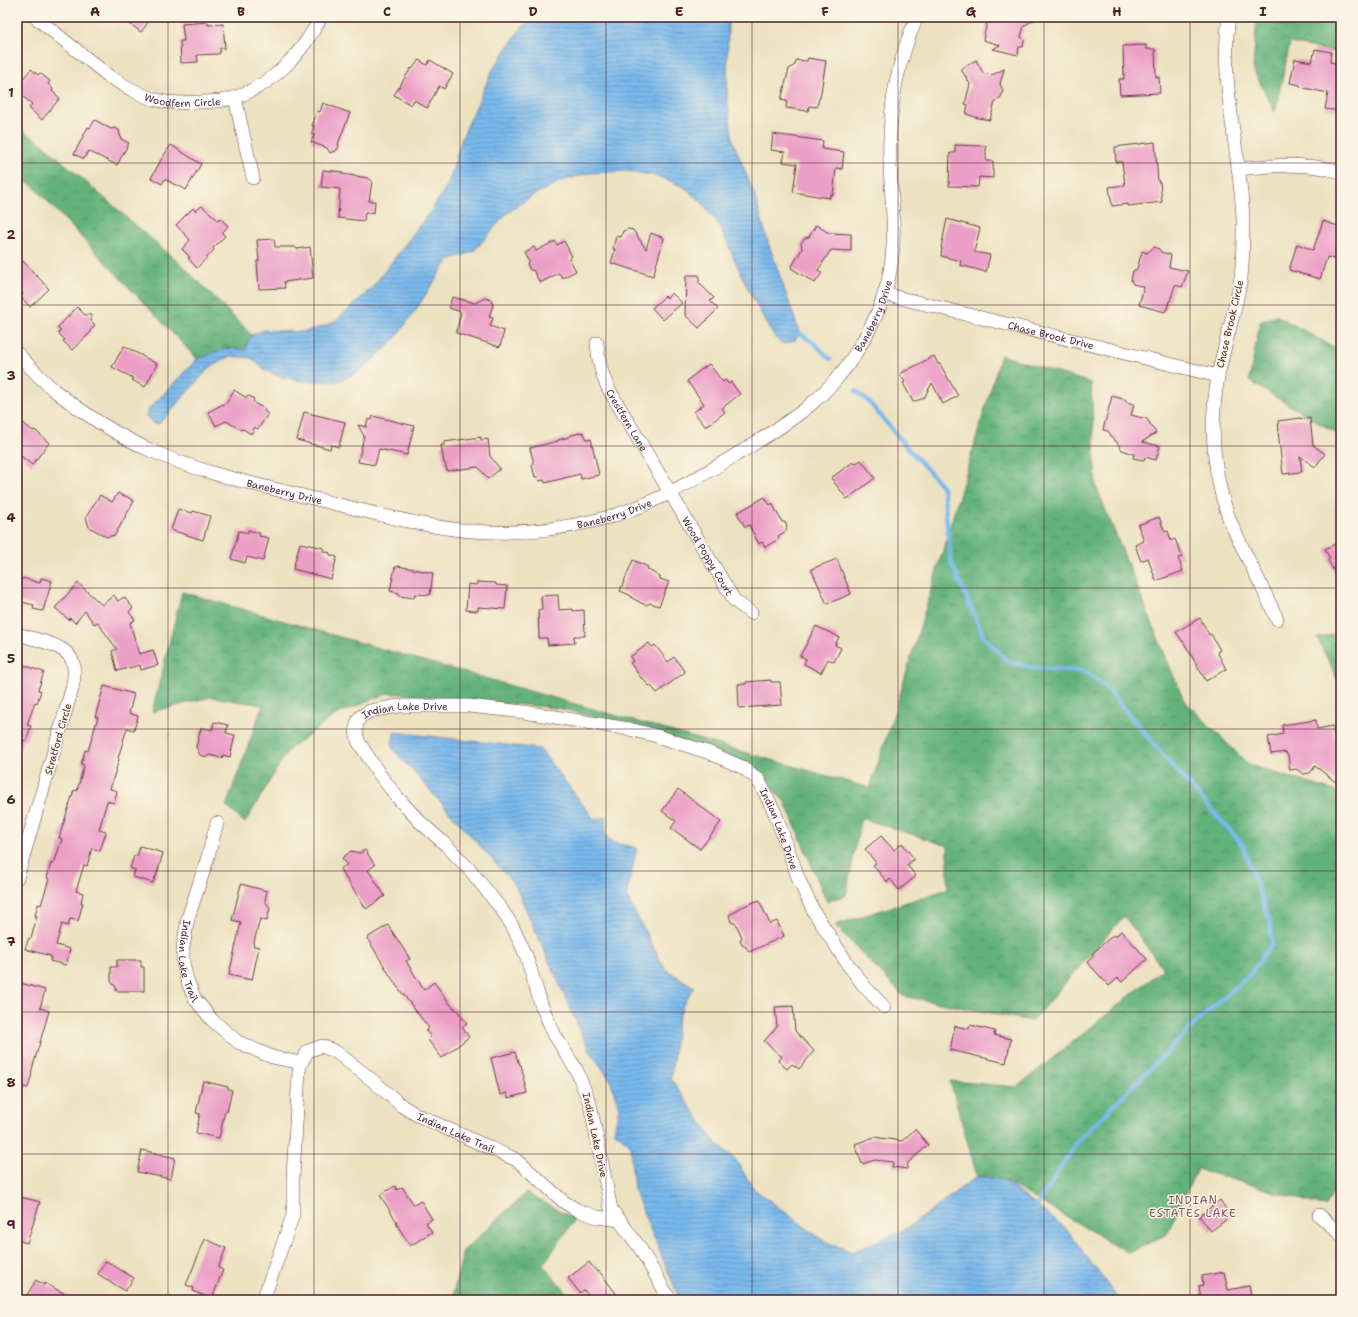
<svg xmlns="http://www.w3.org/2000/svg" width="1358" height="1317" font-family="'Shantell Sans',sans-serif">
<style>
.forest{fill:url(#forest-crowns);stroke:#566854}
.water{fill:url(#water-rules);stroke:#626c8c}
.lines{fill:none;stroke-linecap:round;stroke-linejoin:round}
.stream{stroke:#79b9ed;stroke-width:4.5}
.building{fill:#eb9ec6}
.minor-casing{stroke:#623c42;stroke-width:14}
.minor{stroke:#fff;stroke-width:13}
.grid{fill:none;stroke:#4a1f2b;stroke-width:1;stroke-opacity:0.55}
.labels{text-anchor:middle;dominant-baseline:central;stroke-width:3;stroke-linejoin:round;paint-order:stroke}
.street-label{font-size:10px;fill:#4a1f2b;stroke:#fcf5e5}
.neighbourhood-label{font-size:11px;letter-spacing:1px;fill:#824b61;stroke:#fcf5e5}
.neatline{fill:none;stroke:#4a1f2b;stroke-width:1.5}
.grid-label{font-size:13px;text-anchor:middle;font-weight:bold;fill:#4a1f2b}
</style>
<defs>
<pattern id="forest-crowns" width="20" height="18" patternUnits="userSpaceOnUse"><rect width="20" height="18" fill="#63b27c"/><path d="M2 6a3 3 0 1 1 6 0M12 15a3 3 0 1 1 6 0" fill="none" stroke="#549066"/></pattern>
<pattern id="water-rules" width="6" height="5" patternUnits="userSpaceOnUse"><rect width="6" height="5" fill="#79b9ed"/><path d="M0 2.5h6" fill="none" stroke="#6596c0"/></pattern>
</defs>
<rect width="100%" height="100%" fill="#fcf5e5"/>
<filter id="ink" filterUnits="userSpaceOnUse"><feTurbulence type="fractalNoise" baseFrequency=".025" numOctaves="2"/><feDisplacementMap in="SourceGraphic" scale="8" xChannelSelector="R" yChannelSelector="G"/><feConvolveMatrix kernelMatrix="1 2 1 2 8 2 1 2 1" color-interpolation-filters="sRGB"/></filter>
<filter id="wash" filterUnits="userSpaceOnUse"><feTurbulence type="fractalNoise" baseFrequency=".012" numOctaves="4" result="noise"/><feDisplacementMap in="SourceGraphic" scale="16" xChannelSelector="R" yChannelSelector="G"/><feGaussianBlur stdDeviation="0.9" result="paint"/><feColorMatrix in="noise" values="0 0 0 0 0 0 0 0 0 0 0 0 0 0 0 0 0 1.4 0 .05"/><feComposite in="paint" operator="in"/></filter>
<g filter="url(#wash)">
<rect width="100%" height="100%" fill="#ece2c1"/>
<path class="forest" d="M1257,17H1341V53L1290,43L1275,112L1253,69Z
M17,128L40,142L185,268L252,335L247,342V350L226,348L197,359L32,185L17,178Z
M1276,315L1341,351V436L1249,381L1260,322Z
M1001,355L1091,383L1096,486L1183,699L1249,765L1341,793V1175L1326,1207L1197,1169L1167,1234L1129,1253L1003,1180L977,1176L950,1081L1017,1087L1163,969L1124,916L1032,1021L903,996L835,925L948,889V846L861,818L846,895L827,902L785,802L747,762L647,730L558,708L388,693L335,715L288,750L245,823L226,806L263,705L210,697L152,712L182,592L870,788L898,701Z
M1341,633V687L1317,638Z
M526,1193L575,1219L543,1265L573,1300H452L463,1251Z"/>
<path class="water" d="M532,17H728L727,97L733,141L754,194L768,242L800,334L794,341L785,344L780,342L773,335L747,287L719,225L702,202L684,187L657,176L628,171L589,173L561,181L535,194L506,214L475,250L465,255L454,258L445,265L415,311L394,340L376,357L357,373L336,382L303,381L278,376L264,369L251,358L230,356L209,368L160,423L153,424L146,416L149,409L197,359L226,348L246,350L247,342L252,335L264,330L303,332L322,327L336,321L372,288L432,209L448,184L462,138L492,71L519,31Z
M394,732L540,749L594,819L607,817L605,833L611,842L637,848L626,896L665,969L694,987L683,1005L677,1022L671,1079L715,1142L735,1159L754,1189L824,1241L852,1252L908,1228L977,1176L1003,1180L1066,1229L1119,1300H680L634,1190L630,1144L614,1131L619,1108L610,1079L589,1050L515,885L392,748Z"/>
<g class="lines">
<path class="stream" d="M800,334L814,343L830,359
M856,391L869,402L905,445L943,487L951,562L984,637L1007,661L1032,668L1085,671L1107,688L1168,761L1242,844L1270,922L1272,944L1251,973L1200,1019L1077,1142L1037,1206"/>
</g>
<g id="blocks">
<path class="building" d="M120,17H152L141,32Z
M992,17H1038L1024,26L1021,37L1024,40L1023,47H1019L1018,55L993,49L1000,45L983,40L987,22L991,23Z
M208,22V25L223,24L225,48H220V53L218,54L197,55L198,62L181,63L180,41H184L182,24Z
M1146,45V49H1155L1156,77H1159L1160,93L1120,95L1119,79H1124L1123,46Z
M1315,49L1331,52L1330,62L1339,64L1336,81L1341,82V111L1325,109L1328,93L1309,89L1300,87V85L1290,83L1295,59L1312,62Z
M808,58L826,61L820,98H819L817,107L809,106L808,111L786,108L787,101L781,100L789,69L795,65L796,60L807,61Z
M419,60L427,65L430,60L453,74L444,89L439,86L427,108L414,100L411,105L394,95L411,68L412,69Z
M976,60L983,73L992,75L1004,69L1000,84L1003,91L1001,97L995,102L990,120L978,118L966,114L968,105L965,104L970,84L961,69Z
M31,69L38,75L40,73L50,81L48,84L53,89L52,91L60,98L42,120L29,108L32,104L17,92V86Z
M323,103L350,113L338,144L339,146L337,150L330,153L327,148L311,142L314,135L311,134L314,126H312L317,111L320,112Z
M95,120L111,129L115,128L119,130L121,139L129,143L117,165L88,151L84,159L74,154L88,127L90,128Z
M773,134L823,141L822,149L844,152L842,169L836,168L833,195L830,194V198L793,192L797,164L783,162L785,152L771,150Z
M1155,142L1158,182H1160L1162,202L1128,206V204L1112,206L1109,187L1125,185L1122,162H1116L1115,147Z
M171,145L201,164L186,190L176,184L175,185L165,179L162,184L151,178L160,162V161Z
M955,145L986,146V161H993V178L979,177L978,187L949,186L950,153H955Z
M323,170L342,172V174L368,178L372,181L369,201H375L374,213L365,212L364,221L338,218L340,189L321,187Z
M202,206L218,220L220,218L228,226L222,233L225,236L213,248L214,250L197,268L188,258L190,257L182,249L190,240L176,225L193,208L195,211Z
M947,219L980,228L974,252L990,255L986,272L960,265L961,261L941,256L942,248H941Z
M1323,221L1341,227V261L1327,257L1320,279L1289,270L1297,244L1313,250Z
M816,225L829,233L851,234V251L831,250L818,270L822,273L815,283L791,268L802,249L801,243L805,238L809,237Z
M628,229L633,230L646,249L651,233L664,238L653,276L611,263L615,249H613L616,236L621,237L623,231Z
M274,239L275,247H295L297,249L310,247L313,278L284,282L285,288L259,289L257,261H259L257,240Z
M555,241L557,245L564,241L572,256L569,258L576,271L562,278L559,273L540,283L533,270H530L527,264L529,262L524,252L534,247L536,251Z
M1154,247L1159,249L1161,252L1171,255L1169,267L1188,271L1182,287L1175,285L1170,301H1169L1167,309H1166L1165,312L1139,305L1144,287L1133,284L1131,280L1133,271L1137,269L1142,251L1147,253Z
M23,261L49,289L30,307L20,296L23,294L17,288V267Z
M686,275H699V283L714,298L710,301L718,309L699,328L685,315Z
M672,293L682,303L663,320L652,308L665,296L667,298Z
M452,297L475,303L485,298L491,300L493,305L489,317L493,318L490,326L504,331L500,347L456,333L461,312L449,308Z
M77,307L85,315H92L91,321L95,325L90,331L91,332L72,350L63,341L65,340L58,333L61,331L57,328Z
M124,346L157,364L145,387L132,380L133,378L112,367Z
M934,356L938,364H940L958,396L943,404L932,383L924,398L913,402L903,383L905,382L900,374Z
M709,364L723,382L725,380L729,384L731,382L740,394L722,408L725,412L706,427L694,412L704,404L687,381L690,379V378Z
M234,390L245,397L249,396L253,398L254,403L265,409L264,411L268,414L258,429L255,427L251,434L243,429L242,430L226,421L216,426L208,412L227,402Z
M1112,396L1126,400V402L1134,404L1131,415L1147,419L1156,433L1142,442L1160,446L1156,460L1145,457L1144,460L1133,458L1134,454L1122,450L1116,441L1114,440L1108,431L1103,430Z
M304,412L345,422L339,447L331,445L330,449L297,440Z
M373,416L414,426L407,455L379,449L375,465L358,462L364,436L358,425L366,427L368,419L372,420Z
M1301,418V419L1310,418L1313,445L1325,454L1315,467L1300,456L1302,472L1283,474L1278,431H1279L1278,421Z
M22,422L33,431L35,430L49,443L32,465L17,453V428Z
M583,432L584,435H585L587,440L591,439L599,475L581,479L580,474L545,483L544,480L539,481L538,477H535L532,465L534,464L530,448L558,441V440L570,437L569,436Z
M481,437V440L488,439L490,456L500,469L488,479L478,467L447,471L445,463H444L441,445H444V442Z
M861,460L875,478L847,499L831,478L853,462L855,464Z
M118,493L124,497V495L134,501L115,535L107,537L89,527L86,517L100,495L112,502Z
M765,497L770,505L772,503L782,522H785L787,527L786,531L778,536L779,539L765,547L762,542L759,544L749,525L745,527L737,513Z
M178,509L192,513L193,511L210,516L203,540L171,530Z
M1159,517L1165,532L1168,531L1171,541L1175,539L1182,557L1178,558L1183,571L1156,581L1148,558L1141,561L1135,545L1144,541L1138,525Z
M248,530L260,533L259,536L269,538L263,561L247,557L245,563L231,559L239,531L248,533Z
M1341,541V585L1328,560L1330,559L1325,549Z
M300,543L324,548L323,551L330,553V555L337,557L331,579L293,569Z
M837,559L851,594L827,604L811,569Z
M633,560L648,567L647,569L660,577V579L669,582L659,606L650,603L646,605L641,603L632,598L630,595L620,591Z
M398,566L433,573L430,595L415,594L414,598L399,596V593L390,591L395,567H397Z
M22,578L40,583L41,578L52,581L43,611L33,609L34,605L17,601V595Z
M477,582L496,583V585L507,586L505,609L478,607V611L466,610L468,584L477,585Z
M78,583L102,605L114,595L118,601L124,597L133,608L129,612L135,620L130,623L139,654L153,650L158,665L141,670L140,665L117,671L112,651L117,649L97,622L94,624L85,611L75,623L70,618L69,620L55,608Z
M558,595L559,610L573,609V611L584,610L585,636H574L575,643L548,645L547,638H539L538,610L542,609L541,596Z
M1200,618L1209,635L1211,634L1220,650L1217,652L1226,669L1206,681L1183,641H1182L1176,632Z
M816,626L839,637L835,645L841,648L834,662L828,659L821,673L804,664L806,659L800,656Z
M649,643L652,647L655,645L668,662L674,657L685,672L657,693L651,686L648,685L643,678L642,679L630,663L633,661L630,657Z
M17,663L44,672L38,690L41,691L37,703L35,702L27,725L31,726L26,741L23,740L20,750H17Z
M771,680V682H780L782,705L739,708L738,684H746V682Z
M104,686L134,694L129,713L138,716L134,730L127,728L118,758L119,759L110,789L117,791L114,803L107,801L99,830L106,832L100,851L92,848L87,866L84,865L76,891L83,893L81,903H83L78,921L70,919L68,926L62,924L56,945L70,949L66,965L50,961L51,956L25,949L29,938L31,939L37,916H35L38,904L41,905L49,879L47,878L51,863L54,864L62,839L59,838L74,790L77,791L84,765L81,764L85,750L88,751L98,717H95Z
M1316,720L1317,729L1333,726L1338,761L1341,763V786L1315,766L1310,773L1304,774L1296,769L1290,770L1288,755H1287L1286,752L1271,754L1268,737L1283,734L1282,725Z
M214,722L228,725L226,733L235,735L230,757L223,755L222,758L209,755L207,757L200,755L196,747L201,728L212,730Z
M678,789L721,822L700,849L671,828L676,821L662,811Z
M881,836L894,850L902,843L914,859L907,865L916,876L899,890L890,879L887,882L873,865L876,863L865,849Z
M140,846L163,853L156,877H155L153,883L133,877L135,870L130,868L134,856H137Z
M365,850L375,865L368,870L385,896L366,909L340,869L347,865L342,858L351,851L360,853Z
M241,884L267,891L265,901L270,908L267,921L260,919L253,946L259,947L252,980L229,975L241,922L232,920Z
M759,900L770,924L777,921L784,936L749,952L746,947L742,945L740,941L742,937L736,924L731,922L729,915L737,911V909Z
M388,925L410,959L406,961L424,990L434,982L453,1008L454,1007L467,1023L462,1027L469,1037L442,1058L428,1040L431,1037L426,1031L429,1028L396,985L367,938Z
M1121,931L1147,959L1122,982L1118,978L1109,986L1087,962L1094,956L1092,954L1113,935L1115,937Z
M117,960H141V967H144V991H116V987L111,982V967H117Z
M17,982L45,990L40,1008L49,1011L31,1073H32L28,1088L17,1085Z
M793,1006L795,1031L814,1051L799,1069L792,1064L787,1069L778,1061L782,1057L764,1041L777,1027L775,1007Z
M970,1025L995,1031L994,1035L1011,1039L1006,1063L950,1050L955,1026L969,1029Z
M515,1052L519,1065H520L527,1093L508,1098L507,1093L500,1095L491,1058Z
M203,1081L228,1087V1089L232,1090L227,1112L225,1111L219,1138L196,1133L200,1114L196,1113Z
M915,1129L928,1145L908,1163L907,1169L892,1167L893,1162L875,1160L862,1164L855,1144L874,1137L902,1141Z
M142,1150L175,1158L171,1179L137,1172Z
M395,1186L397,1190L402,1187L414,1205L421,1201L432,1219L426,1223L432,1232L410,1246L396,1223L397,1222L380,1195Z
M17,1196L40,1202L27,1243L17,1240Z
M1220,1200L1231,1216L1211,1231L1199,1216Z
M205,1239L226,1248L218,1268L223,1270L212,1299L193,1291L194,1288L186,1285Z
M106,1261L134,1278L125,1291L98,1274Z
M589,1262L597,1272L599,1271L621,1300H592L584,1290L580,1293L568,1278Z
M1224,1272L1228,1290L1249,1286L1252,1300H1201L1199,1286L1203,1285L1202,1276Z
M36,1280L44,1285L45,1283L76,1300H24Z"/>
</g>
</g>
<g filter="url(#ink)">
<use href="#blocks" fill-opacity="0" stroke="#623c42" stroke-width="1"/>
<g class="lines">
<g class="minor-casing">
<g id="minor">
<path id="s1" d="M35,17L110,77C125,86 141,96 157,100C172,104 185,103 200,102C212,102 225,101 236,97C274,84 303,52 321,17"/>
<path d="M1229,17C1219,85 1241,153 1243,221C1243,240 1243,259 1241,277C1236,311 1224,344 1218,377C1209,426 1213,475 1230,521C1235,533 1241,544 1246,555C1257,576 1267,598 1277,619"/>
<path d="M235,98L253,178"/>
<path d="M1238,169C1274,165 1306,162 1341,172"/>
<path id="s2" d="M884,294L1218,376"/>
<path id="s3" d="M597,343C598,360 601,373 608,388L728,590L734,600L751,613"/>
<path id="s4" d="M17,353C29,366 41,379 54,390C84,414 117,435 152,451C201,473 255,484 307,497C365,510 431,531 490,532C525,533 560,529 593,521C649,509 696,479 744,450C789,422 826,400 855,354C871,329 885,301 890,271C897,235 891,198 890,162C888,113 897,62 917,17"/>
<path d="M17,634C33,639 65,644 72,660C76,669 74,680 72,689L17,878"/>
<path id="s5" d="M217,823L207,860L188,918L183,948V963L187,980L195,999L212,1020L238,1042L272,1057L301,1063"/>
<path d="M1319,1215L1341,1235"/>
<path id="s6" d="M263,1300L293,1215V1178L299,1071L301,1063L308,1051L322,1046L336,1052L372,1080L402,1106L417,1115L517,1160L564,1202L577,1210L597,1217L620,1220"/>
<path id="s7" d="M670,1300L640,1248L611,1209L590,1104L577,1071L554,1034L541,1004L526,955L513,927L502,910L471,871L446,845L418,820L398,798L380,775L358,741L356,731L357,723L360,717L370,711L398,706H469L524,712L629,729L657,736L710,753L742,767L758,779L775,813L799,880L814,912L847,963L865,987L884,1007"/>
</g>
</g>
<use href="#minor" class="minor"/>
</g>
</g>
<path class="grid" d="M168,17V1300M314,17V1300M460,17V1300M606,17V1300M752,17V1300M898,17V1300M1044,17V1300M1190,17V1300M17,163H1341M17,305H1341M17,446H1341M17,588H1341M17,729H1341M17,871H1341M17,1012H1341M17,1154H1341"/>
<g class="labels">
<g class="street-label">
<text stroke="none"><textPath href="#s1" startOffset="174">Woodfern Circle</textPath></text>
<text stroke="none"><textPath href="#s4" startOffset="979">Baneberry Drive</textPath></text>
<text transform="translate(1230 324) rotate(-77)">Chase Brook Circle</text>
<text stroke="none"><textPath href="#s2" startOffset="172">Chase Brook Drive</textPath></text>
<text stroke="none"><textPath href="#s3" startOffset="84">Crestfern Lane</textPath></text>
<text stroke="none"><textPath href="#s4" startOffset="307">Baneberry Drive</textPath></text>
<text stroke="none"><textPath href="#s4" startOffset="643">Baneberry Drive</textPath></text>
<text stroke="none"><textPath href="#s3" startOffset="242">Wood Poppy Court</textPath></text>
<text stroke="none"><textPath href="#s7" startOffset="724">Indian Lake Drive</textPath></text>
<text transform="translate(58 739) rotate(-74)">Stratford Circle</text>
<text stroke="none"><textPath href="#s7" startOffset="1144">Indian Lake Drive</textPath></text>
<text stroke="none"><textPath href="#s5" startOffset="143">Indian Lake Trail</textPath></text>
<text stroke="none"><textPath href="#s6" startOffset="432">Indian Lake Trail</textPath></text>
<text transform="translate(595 1135) rotate(78)">Indian Lake Drive</text>
</g>
<g class="neighbourhood-label">
<text x="1193" y="1200">INDIAN<tspan x="1193" dy="13">ESTATES LAKE</tspan></text>
</g>
</g>
<rect width="1358" height="1317" fill="none" stroke="#fcf5e5" stroke-width="44"/>
<rect x="22" y="22" width="1314" height="1273" class="neatline"/>
<g class="grid-label">
<text x="95" y="16">A</text>
<text x="241" y="16">B</text>
<text x="387" y="16">C</text>
<text x="533" y="16">D</text>
<text x="679" y="16">E</text>
<text x="825" y="16">F</text>
<text x="971" y="16">G</text>
<text x="1117" y="16">H</text>
<text x="1263" y="16">I</text>
<text x="11" y="97">1</text>
<text x="11" y="239">2</text>
<text x="11" y="380">3</text>
<text x="11" y="522">4</text>
<text x="11" y="663">5</text>
<text x="11" y="804">6</text>
<text x="11" y="946">7</text>
<text x="11" y="1087">8</text>
<text x="11" y="1229">9</text>
</g>
</svg>
